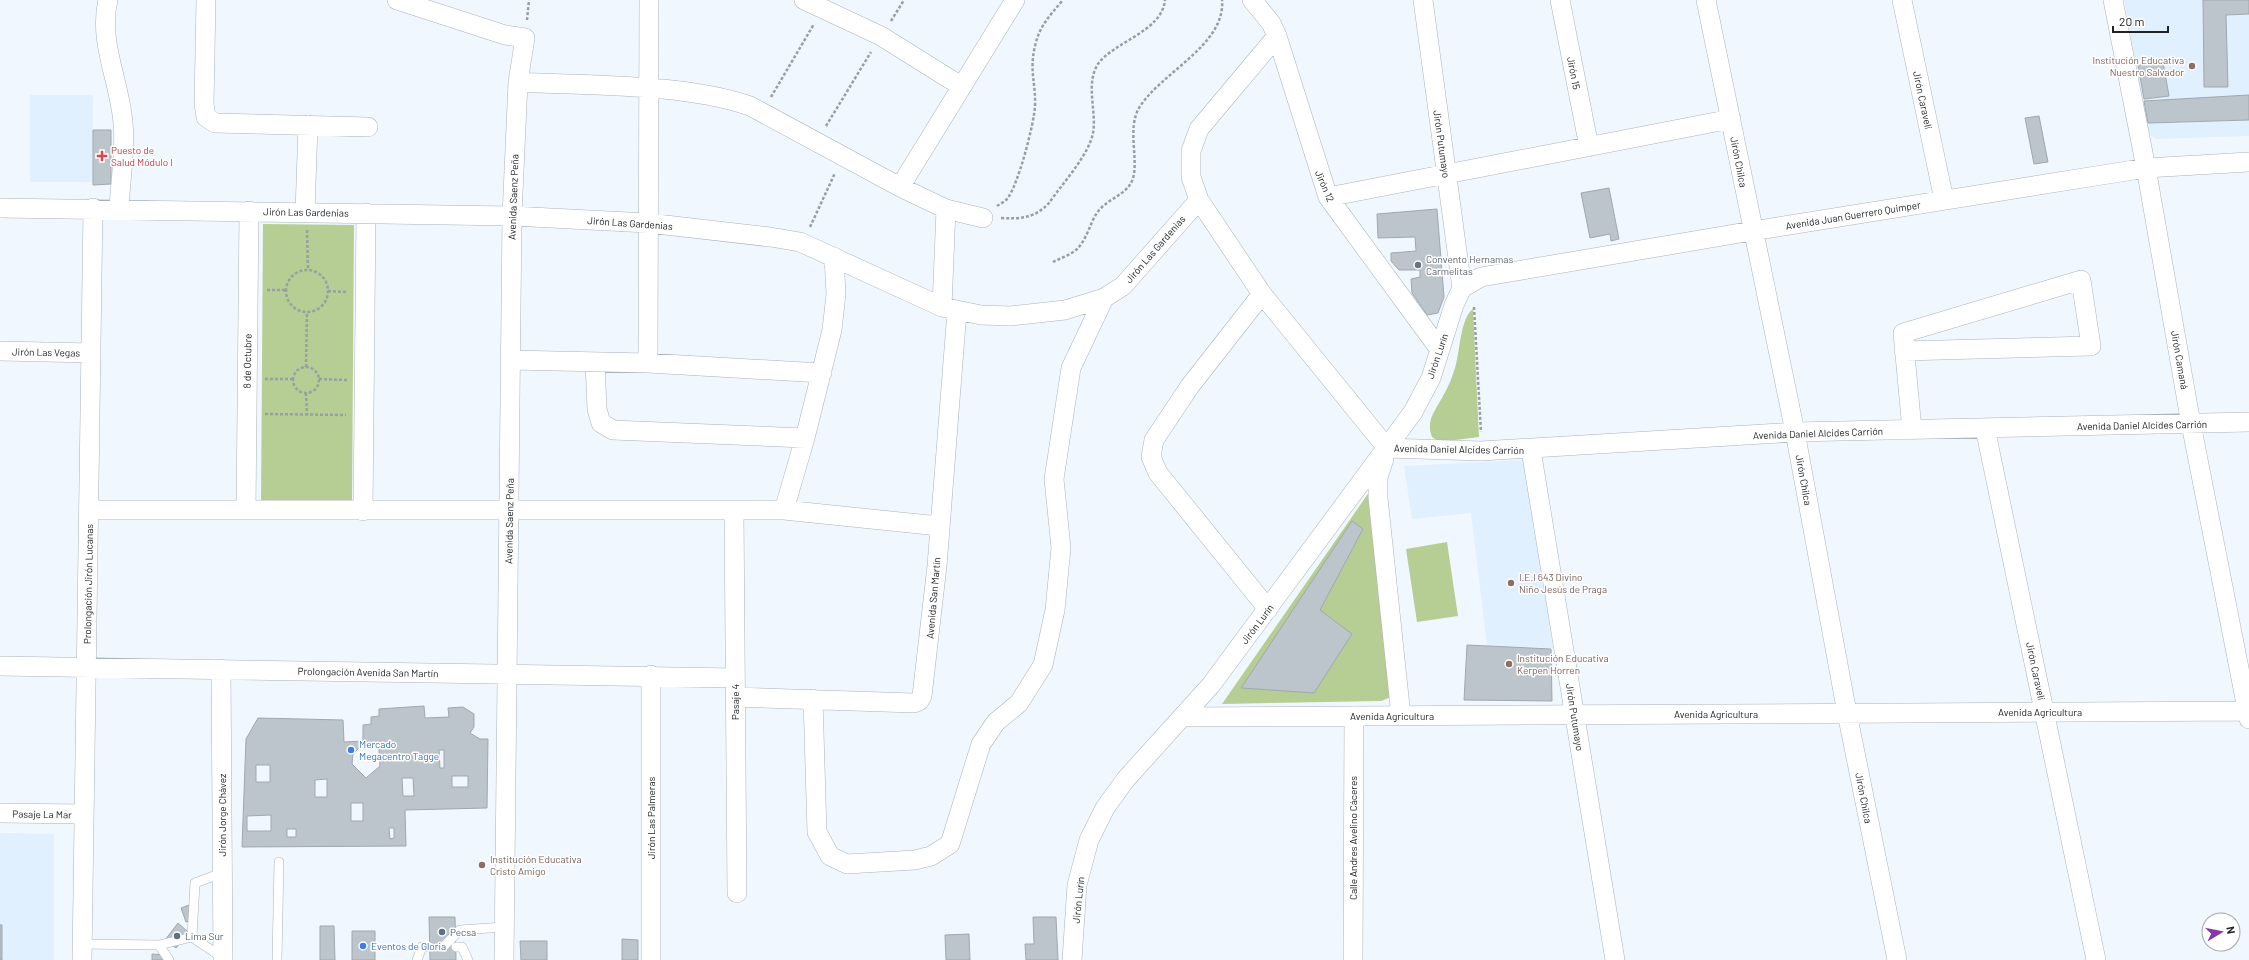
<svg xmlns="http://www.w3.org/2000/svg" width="2249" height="960" font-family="Barlow,sans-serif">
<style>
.built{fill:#e1f0fe}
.green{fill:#b6ce93}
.building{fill:#bcc4cc;stroke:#a0a8af;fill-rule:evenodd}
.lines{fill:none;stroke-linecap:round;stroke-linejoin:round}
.service-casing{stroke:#abb3ba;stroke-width:10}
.minor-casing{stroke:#abb3ba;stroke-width:20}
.path{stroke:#999ea4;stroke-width:2.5;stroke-dasharray:3 2;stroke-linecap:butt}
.service{stroke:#fff;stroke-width:9}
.minor{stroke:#fff;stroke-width:19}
.education-dot{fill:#8d6e63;stroke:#fff;stroke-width:1.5}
.health-dot{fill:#e0444e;stroke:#fff;stroke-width:1.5}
.worship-dot{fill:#6b7280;stroke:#fff;stroke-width:1.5}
.shop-dot{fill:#3f7fe0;stroke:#fff;stroke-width:1.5}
.service-dot{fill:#5c6f8a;stroke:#fff;stroke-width:1.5}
.labels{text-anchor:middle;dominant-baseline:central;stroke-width:3;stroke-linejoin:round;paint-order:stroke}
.education-label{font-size:10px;fill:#785e54;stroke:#fff;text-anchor:start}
.street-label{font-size:10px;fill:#202326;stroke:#fff}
.health-label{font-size:10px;fill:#be3a42;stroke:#fff;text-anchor:start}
.worship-label{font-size:10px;fill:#5b616d;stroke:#fff;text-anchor:start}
.shop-label{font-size:10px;fill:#366cbe;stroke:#fff;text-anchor:start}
.service-label{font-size:10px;fill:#4e5e75;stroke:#fff;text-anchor:start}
</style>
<rect width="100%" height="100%" fill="#f0f7fe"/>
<path class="built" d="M2124,0H2249V136L2156,139L2148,133Z
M30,95H93V182H30Z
M1524,460L1553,648L1487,646L1471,513L1412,519L1404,466Z
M0,833L54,834V960H0Z"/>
<path class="green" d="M263,224L354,225L352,504L261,503Z
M1473,309L1479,437L1440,442L1432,437C1425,419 1437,409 1444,394C1449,386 1452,377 1455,368C1460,353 1460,318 1473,309Z
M1372,488L1391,697L1381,701L1222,704Z
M1447,542L1458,616L1417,622L1406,549Z"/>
<path class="building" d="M2203,0H2249V14L2226,15L2228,87H2204Z
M2163,62L2169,96L2144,99L2138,65Z
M2249,95V120L2148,123L2144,101Z
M2039,116L2048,162L2034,164L2025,118Z
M93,130H111V184L93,185Z
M1609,188L1619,239L1611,241L1610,234L1590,238L1581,193Z
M1437,209L1444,297L1438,313L1427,315L1412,293L1411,279L1420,277V270H1399L1391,261V253L1416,251L1415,237L1378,238L1377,214Z
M1352,521L1363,529L1320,610L1352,634L1314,693L1241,688Z
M1467,645L1551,649L1552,701L1464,700Z
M424,706L425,718L449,717L448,708L463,707L474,714V727L470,733L480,739H488L487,808L405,810L406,846L242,847L246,739L258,718L343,720L344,742L363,741V725L371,724V717L379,716V709ZM366,741L379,750L380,766L366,778L352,764L353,754ZM439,750H444V768H440ZM256,765H270V782H256ZM452,776H468V787H452ZM402,778H413L414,796H403ZM327,779V797H315V780ZM351,803H363V821H351ZM271,815V831H247V816ZM389,828H394V838L390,839ZM287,829H296V837H287Z
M192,904L197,918L186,922L181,908Z
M429,917H455L456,960H430Z
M1033,917H1056L1058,960H1026L1025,944H1034Z
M178,923L188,932L176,948L165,940Z
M0,925H2V960H0Z
M320,926H334L335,960H320Z
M352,931H375V960H352Z
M969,934L970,960H946L945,935Z
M622,939L638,940V960H622Z
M520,941H547V960H521Z
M152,954L166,955V960H152Z"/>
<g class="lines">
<g class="service-casing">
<path id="service" d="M192,937L195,883L222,873
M82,944L159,945L169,960
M159,945L192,937L223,958
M443,947L460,930L504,927
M456,947H462L468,960
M277,960L279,862
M417,960L422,947H429"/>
</g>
<g class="minor-casing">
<path id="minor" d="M108,0C98,42 120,82 123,123C126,148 120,183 119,209
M206,0L204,104L206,117L215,123L368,127
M397,0L505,35L525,38L518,82L512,216L504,960
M804,0L881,36L961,86
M1252,0L1271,23L1277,36L1328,197L1440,350
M1423,0L1462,288
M1560,0L1589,147
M1706,0L1795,432L1847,713L1897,960
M1902,0L1944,200
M2113,0L2146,168L2191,424L2249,719
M1277,36L1199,129L1191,151V177L1199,200L1262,294L1387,448
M518,82C590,86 683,83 750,106L900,187L946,209L983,218
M900,187L1015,0
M1328,197L1731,119
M0,208L512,216L648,223L770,237L800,242L942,307L981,315L1010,316L1065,310L1104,298L1123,286L1199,200
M305,212L308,125
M1462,288L1481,277L1752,231L2146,168L2249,162
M1262,294L1190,386L1154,440L1151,457L1158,473L1268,609
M942,307L946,209
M0,351L91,353
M1904,351L2091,346L2081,280L1903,333L1912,430
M510,360L648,363L822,373
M595,362L597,409L601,423L613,430L805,438
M648,363L649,0
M1985,428L2096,960
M1387,448L1481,451L1795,432L2249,422
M1531,450L1615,960
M1384,459L1378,477V498L1401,716
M89,510H784L939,526
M246,510L249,211
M784,510L805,438L832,330L836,294L834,257
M363,511L366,213
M734,512L737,893
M0,666L735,678
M221,669L223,960
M651,675V960
M735,697L914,703L919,701L922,696L937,566L957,311
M813,699L817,832L830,856L847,864L915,860L931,856L950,844L981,744L996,722L1019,703L1043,665L1055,610L1061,548L1054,479L1071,368L1104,298
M1182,717L2249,711
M0,813L84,814
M82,960L93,208
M1072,960L1077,885L1089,840L1105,808L1126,779L1211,685L1413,412L1431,378L1454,305L1462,288
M1353,960L1354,716"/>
</g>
<path class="path" d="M527,20L529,0
M891,21L904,0
M771,97L814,24
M826,126L871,52
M997,206C1000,204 1004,202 1007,199C1018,186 1034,124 1035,106C1036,84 1029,71 1035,46C1039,27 1050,15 1063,0
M1001,218C1021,219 1035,218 1049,203C1062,184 1089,155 1093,133C1097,112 1085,84 1098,64C1113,42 1162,32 1165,0
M810,227L835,173
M307,230L308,270
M1053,262C1060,258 1071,255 1077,249C1089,237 1090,219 1101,208C1113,196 1131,193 1134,174C1137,153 1128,127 1139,108C1160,73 1226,45 1222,0
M286 291a21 21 0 1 1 42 0a21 21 0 1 1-42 0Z
M267,290H286
M328,291L348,292
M1474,307L1481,432
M293 380a13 13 0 1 1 26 0a13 13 0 1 1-26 0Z
M306,367L307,312
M265,379H293
M319,379L347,380
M306,393L307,415
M265,414L346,415"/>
<use href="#service" class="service"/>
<use href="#minor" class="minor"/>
</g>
<g class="education-dot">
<circle cx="2192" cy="66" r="4"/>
<circle cx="1511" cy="583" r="4"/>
<circle cx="1509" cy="664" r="4"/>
<circle cx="482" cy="865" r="4"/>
</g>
<path class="health-dot" d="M100 150h4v4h4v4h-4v4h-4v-4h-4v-4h4z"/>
<circle class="worship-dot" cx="1418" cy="265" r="4"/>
<g class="shop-dot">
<circle cx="351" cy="750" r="4"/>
<circle cx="363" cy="946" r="4"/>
</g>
<g class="service-dot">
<circle cx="442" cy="932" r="4"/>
<circle cx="177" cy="936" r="4"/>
</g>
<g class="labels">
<g class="education-label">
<text x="2184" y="60" text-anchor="end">Institución Educativa<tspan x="2184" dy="12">Nuestro Salvador</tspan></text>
<text x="1519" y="577">I.E.I 643 Divino<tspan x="1519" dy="12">Niño Jesús de Praga</tspan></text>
<text x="1517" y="658">Institución Educativa<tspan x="1517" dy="12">Kerpen Horren</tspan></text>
<text x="490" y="859">Institución Educativa<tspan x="490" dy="12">Cristo Amigo</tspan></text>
</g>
<g class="street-label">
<text transform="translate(1574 73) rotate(79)">Jirón 15</text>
<text transform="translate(1923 100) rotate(78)">Jirón Caravelí</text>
<text transform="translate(1442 144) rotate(82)">Jirón Putumayo</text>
<text transform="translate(1739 162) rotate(79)">Jirón Chilca</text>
<text transform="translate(1325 186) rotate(67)">Jirón 12</text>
<text transform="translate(513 197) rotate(-88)">Avenida Saenz Peña</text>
<text transform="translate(306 212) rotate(1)">Jirón Las Gardenias</text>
<text transform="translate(1853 215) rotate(-9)">Avenida Juan Guerrero Quimper</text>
<text transform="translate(630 223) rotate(4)">Jirón Las Gardenias</text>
<text transform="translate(1155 249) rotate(-49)">Jirón Las Gardenias</text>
<text transform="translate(46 352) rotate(1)">Jirón Las Vegas</text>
<text transform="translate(1437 356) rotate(-71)">Jirón Lurín</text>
<text transform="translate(2180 360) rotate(80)">Jirón Camaná</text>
<text transform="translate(247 361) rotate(-89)">8 de Octubre</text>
<text transform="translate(2142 425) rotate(-1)">Avenida Daniel Alcides Carrión</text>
<text transform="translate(1818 433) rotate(-2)">Avenida Daniel Alcides Carrión</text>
<text transform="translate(1459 449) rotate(1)">Avenida Daniel Alcides Carrión</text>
<text transform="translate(1804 480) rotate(80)">Jirón Chilca</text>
<text transform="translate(509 521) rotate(-89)">Avenida Saenz Peña</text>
<text transform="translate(88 584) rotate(-89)">Prolongación Jirón Lucanas</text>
<text transform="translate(933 598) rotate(-85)">Avenida San Martín</text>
<text transform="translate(1257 624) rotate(-53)">Jirón Lurín</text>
<text transform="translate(2036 671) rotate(78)">Jirón Caravelí</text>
<text transform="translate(368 672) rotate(1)">Prolongación Avenida San Martín</text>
<text transform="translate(735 702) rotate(-90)">Pasaje 4</text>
<text x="2040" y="712">Avenida Agricultura</text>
<text x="1716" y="714">Avenida Agricultura</text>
<text x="1392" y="716">Avenida Agricultura</text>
<text transform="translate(1575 717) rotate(81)">Jirón Putumayo</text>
<text transform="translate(1864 798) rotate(79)">Jirón Chilca</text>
<text transform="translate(42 814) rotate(1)">Pasaje La Mar</text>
<text transform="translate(222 815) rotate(-90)">Jirón Jorge Chávez</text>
<text transform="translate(651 818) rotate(-90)">Jirón Las Palmeras</text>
<text transform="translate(1353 838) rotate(-90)">Calle Andres Avelino Cáceres</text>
<text transform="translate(1078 900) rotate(-84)">Jirón Lurín</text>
</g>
<g class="health-label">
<text x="111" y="150">Puesto de<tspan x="111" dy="12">Salud Módulo I</tspan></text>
</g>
<g class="worship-label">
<text x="1426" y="259">Convento Hernamas<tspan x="1426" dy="12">Carmelitas</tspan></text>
</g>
<g class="shop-label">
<text x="359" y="744">Mercado<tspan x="359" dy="12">Megacentro Tagge</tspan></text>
<text x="371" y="946">Eventos de Gloria</text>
</g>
<g class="service-label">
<text x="450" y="932">Pecsa</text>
<text x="185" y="936">Lima Sur</text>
</g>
</g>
<g transform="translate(2221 932) rotate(80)"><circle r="19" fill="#ffffff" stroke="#a6a7a8"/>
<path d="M0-3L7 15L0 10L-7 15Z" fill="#8837a7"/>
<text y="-6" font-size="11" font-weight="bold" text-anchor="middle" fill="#202326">N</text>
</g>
<path d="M2113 26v6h55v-6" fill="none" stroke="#202326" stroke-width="2"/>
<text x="2119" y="26" font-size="12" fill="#202326" stroke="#ffffff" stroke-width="3" paint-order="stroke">20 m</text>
</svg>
